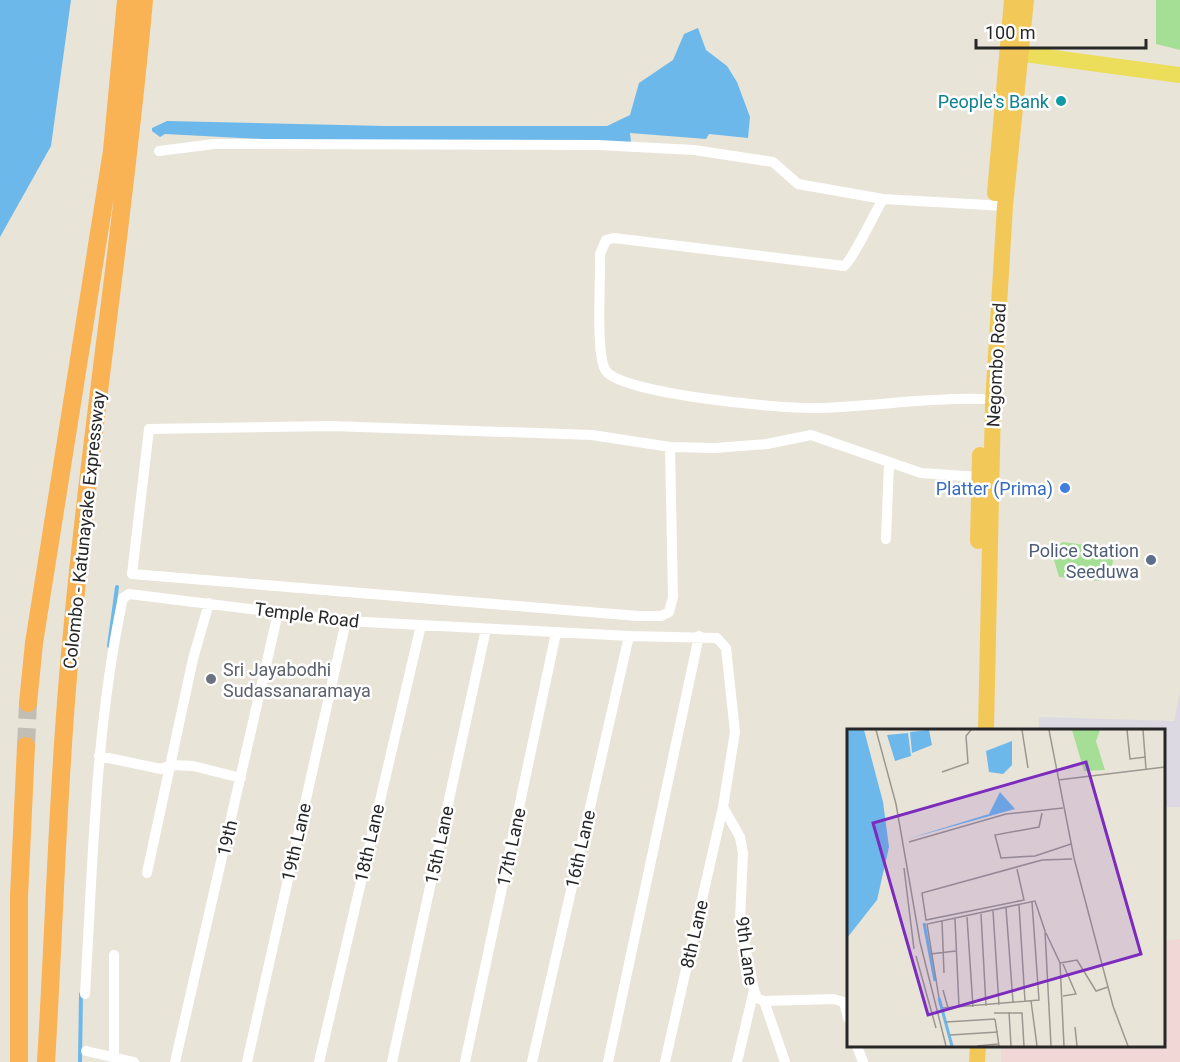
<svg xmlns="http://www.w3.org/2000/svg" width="1180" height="1062" font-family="Roboto,sans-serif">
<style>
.industrial{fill:#ddd9e2}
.medical{fill:#f1d7d5}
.green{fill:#a5df95}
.water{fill:#6db8ea}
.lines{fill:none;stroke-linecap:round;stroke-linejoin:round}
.stream{stroke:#6db8ea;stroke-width:4}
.motorway-tunnel{stroke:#c2beb5;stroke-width:18;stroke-dasharray:18 9;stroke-linecap:butt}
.minor{stroke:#fff;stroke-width:10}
.primary{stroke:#ecdd5b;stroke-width:16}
.trunk{stroke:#f2c858;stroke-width:16}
.motorway{stroke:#f9b254;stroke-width:18}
.culture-dot{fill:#0f9aa8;stroke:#fff;stroke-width:2}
.shop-dot{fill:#3f7fe0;stroke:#fff;stroke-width:2}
.service-dot{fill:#5c6f8a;stroke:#fff;stroke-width:2}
.worship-dot{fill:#6b7280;stroke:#fff;stroke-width:2}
.labels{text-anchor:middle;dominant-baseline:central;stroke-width:5;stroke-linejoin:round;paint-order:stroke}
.culture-label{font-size:18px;fill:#0d838f;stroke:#fff;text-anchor:end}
.street-label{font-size:18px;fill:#272727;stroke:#fff}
.shop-label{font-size:18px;fill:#366cbe;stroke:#fff;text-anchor:end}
.service-label{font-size:18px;fill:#4e5e75;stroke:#fff;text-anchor:end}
.worship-label{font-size:18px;fill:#5b616d;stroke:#fff;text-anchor:start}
.inset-river{fill:none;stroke:#6db8ea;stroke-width:3}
.inset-road{fill:none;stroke:#9b9891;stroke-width:1.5}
.view{fill:#7b2cbf;fill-opacity:0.15;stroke:#7b2cbf;stroke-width:3}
.inset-edge{fill:none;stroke:#272727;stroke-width:3}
</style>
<rect width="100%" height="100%" fill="#e9e4d8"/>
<path class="industrial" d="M1180,693V807H1164V730H1039V717L1174,721Z"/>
<path class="medical" d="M1180,939V1062H1001V1046H1164V941Z"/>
<path class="green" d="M1156,0H1180V50L1156,44Z
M1063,542L1107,548L1113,561L1109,577L1102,581L1059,577L1054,560L1058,545Z"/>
<path class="water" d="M0,0H71L51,146L0,237Z
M698,28L706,50L727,66L737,82L750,117L748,138L709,134L706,139L630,133L631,142L300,141L165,134L160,137L152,131V128L167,121L386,126H607L630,115L639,83L673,60L684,34Z"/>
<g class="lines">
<path class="stream" d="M109,646L117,587
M80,1062L81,994"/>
<path class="motorway-tunnel" d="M26,746L28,703"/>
<path class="minor" d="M159,151L214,144L598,145L694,150L773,162L798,184L883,199L1005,206
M883,199C875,212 852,261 844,266L614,238L606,240L600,254C601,277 595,356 606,371C623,394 782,409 815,408C871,407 927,397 983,399
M670,447L673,597L669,612L661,616H638L132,574L149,429L331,426L592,435L670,447L715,448L767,444L811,435L921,473L979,477
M886,539L889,463
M99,756L161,769L171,765L193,766L241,778
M723,807L740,837L743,853L740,921L754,990L737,1062
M147,873L193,659L209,603
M754,990L757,998L764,1001L833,999L844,1002L848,1018
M85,994C93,862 95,728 123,598L129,594L346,621L629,636L717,638L726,648L735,732L723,807L665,1062
M764,1001L785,1062
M857,1046L863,1062
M86,1051L134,1062
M114,1057V955
M175,1062L278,613
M247,1062L346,621
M319,1062L421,625
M392,1062L486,629
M465,1062L556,633
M532,1062L629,636
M608,1062L699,636"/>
<path class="primary" d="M1009,52L1180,75"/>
<path class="trunk" d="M995,193L1012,0
M978,541L980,455
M986,730L993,404L1005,206L1026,0
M977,1062L978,1046"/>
<path class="motorway" d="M28,703L34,643L112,151L126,0
M19,1062V897L26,746
M46,1062C54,934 57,805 68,677C87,450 124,226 144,0"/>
</g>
<circle class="culture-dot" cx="1061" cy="101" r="6"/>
<circle class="shop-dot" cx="1065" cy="488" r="6"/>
<circle class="service-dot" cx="1151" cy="560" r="6"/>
<circle class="worship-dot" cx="211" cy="679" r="6"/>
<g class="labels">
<g class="culture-label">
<text x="1049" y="101">People's Bank</text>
</g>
<g class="street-label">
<text transform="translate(996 365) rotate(-87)">Negombo Road</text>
<text transform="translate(84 530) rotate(-84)">Colombo - Katunayake Expressway</text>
<text transform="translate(307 615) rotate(7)">Temple Road</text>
<text transform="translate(227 838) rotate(-77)">19th</text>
<text transform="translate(296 842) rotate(-77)">19th Lane</text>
<text transform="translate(369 843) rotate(-77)">18th Lane</text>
<text transform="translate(439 845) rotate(-78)">15th Lane</text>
<text transform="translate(511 847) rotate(-78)">17th Lane</text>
<text transform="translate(580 849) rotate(-77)">16th Lane</text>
<text transform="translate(694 934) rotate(-77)">8th Lane</text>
<text transform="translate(747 951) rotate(82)">9th Lane</text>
</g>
<g class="shop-label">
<text x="1053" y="488">Platter (Prima)</text>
</g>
<g class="service-label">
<text x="1139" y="550">Police Station<tspan x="1139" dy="21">Seeduwa</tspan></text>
</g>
<g class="worship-label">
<text x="223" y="669">Sri Jayabodhi<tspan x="223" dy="21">Sudassanaramaya</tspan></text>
</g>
</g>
<g transform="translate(847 729)">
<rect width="318" height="318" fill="#e9e4d8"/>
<path d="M225,1H253L249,12L258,41L237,42Z" fill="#a5df95"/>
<path d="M0,1H17L36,73L42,118L30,171L0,209ZM82,1L85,16L65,24L63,3ZM61,4L64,27L48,32L40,6ZM165,12V36L156,45L142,43L139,22ZM153,63L168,80L60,110L142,85Z" fill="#6db8ea"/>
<path class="inset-river" d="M77,194L88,252M92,269L105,317"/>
<path class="inset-road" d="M29,1L49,75L73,213L99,317M175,1L181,39M202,1L227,129L266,277L281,317M280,1L283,30L299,28M296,1L299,40M95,43L121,34L119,7L124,1M211,51L318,38M195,84L192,98L148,106L154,129L188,127L224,115M62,113L159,85L216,79M57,139L67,220M170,140L177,171L79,191L75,164L195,131L225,130M172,176L178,272M159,179L166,273M146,182L152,276M134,185L139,277M120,188L126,278M108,190L112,278M95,192L97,244M199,204L213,234L217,317M83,225L109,222M69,227L89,299M213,234L230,231L249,262L261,258M216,235L229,265L216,267M96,261L101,279M92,269L80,195L188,172L198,202L204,317M184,272L190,317M96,279L192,271L185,173M162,283L164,317M147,284H175L177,317M148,290L152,317M99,293L148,290M228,298L230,317M103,306L151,303M130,317L151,315"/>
<path class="view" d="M239,33L294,225L81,286L26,94Z"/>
<rect width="318" height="318" class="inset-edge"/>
</g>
<path d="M976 39v9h170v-9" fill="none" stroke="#272727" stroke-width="3"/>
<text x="985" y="39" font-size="18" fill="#272727" stroke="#ffffff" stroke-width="4.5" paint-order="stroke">100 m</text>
</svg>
